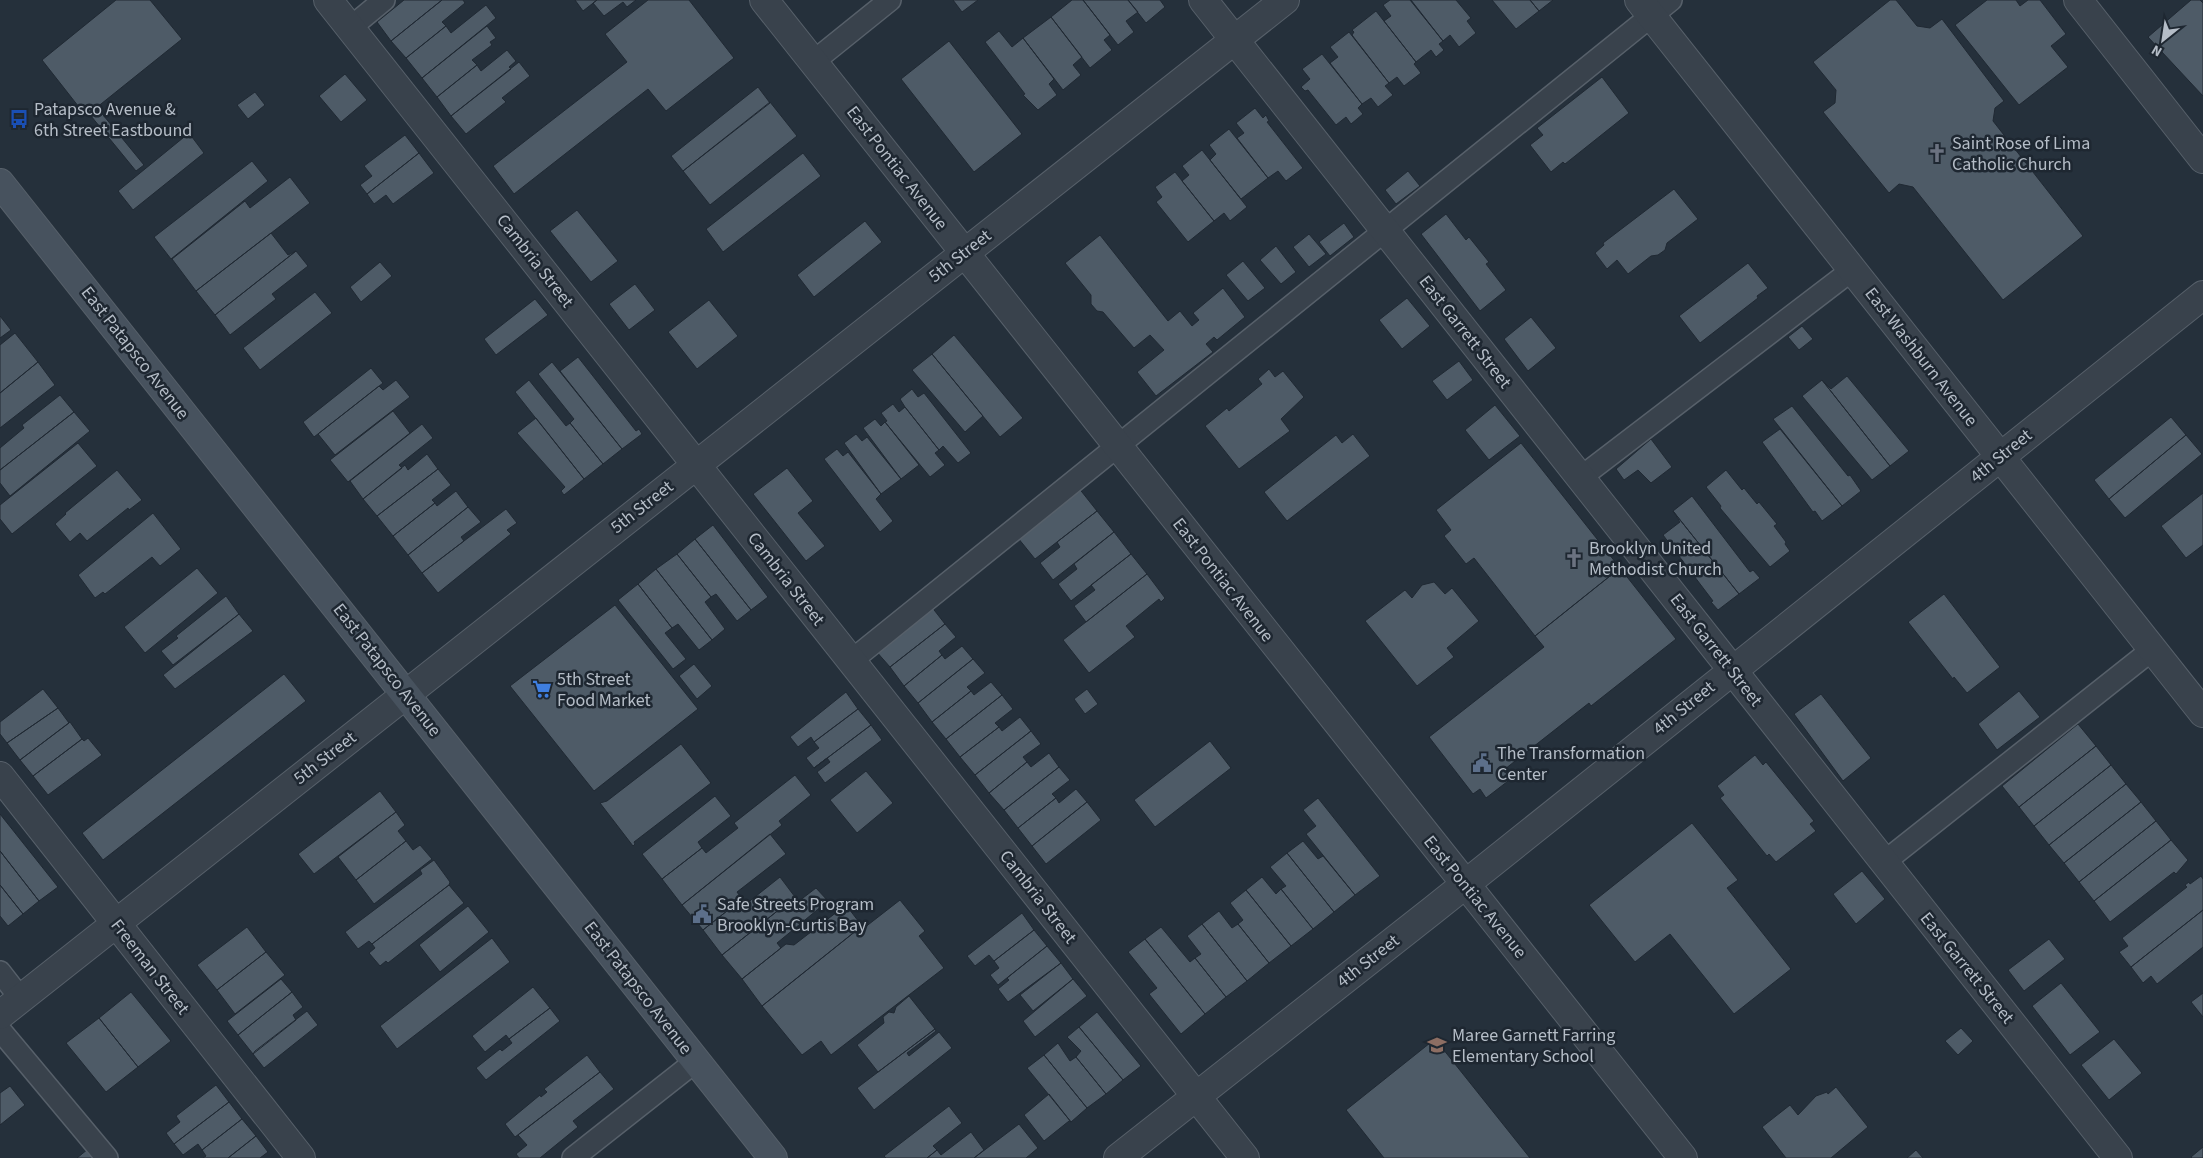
<svg xmlns="http://www.w3.org/2000/svg" width="2203" height="1158" font-family="'Source Sans 3',sans-serif">
<style>
.building{fill:#4e5b67;stroke:#202933}
.lines{fill:none;stroke-linecap:round;stroke-linejoin:round}
.lane-casing{stroke:#57606a;stroke-width:24}
.street-casing{stroke:#57606a;stroke-width:30}
.secondary-casing{stroke:#57606a;stroke-width:30}
.lane{stroke:#39424c;stroke-width:21}
.street{stroke:#39424c;stroke-width:28}
.secondary{stroke:#47525e;stroke-width:28}
.labels{text-anchor:middle;dominant-baseline:central;stroke-width:5;stroke-linejoin:round;paint-order:stroke}
.poi-label{font-size:18px;fill:#b5bdc7;stroke:#1e2731;text-anchor:start}
.street-label{font-size:18px;fill:#b5bdc7;stroke:#1e2731}
</style>
<rect width="100%" height="100%" fill="#25303b"/>
<path class="building" d="M116,0H150L182,39L86,116L42,60Z
M404,0H442L391,41L377,22Z
M442,0H463L465,3L442,22L446,26L406,58L391,41Z
M575,0H597L583,11Z
M597,0H636L627,7L623,2L604,16L593,3Z
M648,0H689L734,58L666,111L648,89L514,194L493,166L627,62L605,34Z
M953,0H978L962,12Z
M1072,0H1083L1110,35L1104,40L1112,50L1090,68L1051,17Z
M1083,0H1128L1138,12L1126,21L1134,32L1118,45Z
M1128,0H1160L1165,7L1146,23Z
M1390,0H1410L1443,41L1439,44L1444,50L1436,57L1431,50L1416,62L1384,21L1391,16L1383,5Z
M1411,0H1456L1471,18L1467,21L1476,33L1459,47L1450,35L1443,41Z
M1492,0H1530L1539,11L1516,29Z
M1530,0H1553L1539,11Z
M1890,0H1896L1917,26L1930,28L1942,19L2004,101L1995,108L1993,121L2083,236L2003,300L1913,187L1899,184L1889,193L1823,112L1835,103L1836,90L1813,62Z
M1987,0H2016L2020,6L2028,0H2040L2066,34L2051,46L2068,67L2019,105L1955,25Z
M2191,0H2200L2203,3V96L2148,37Z
M486,5L496,18L422,78L406,58L446,26L451,33Z
M1376,11L1416,62L1414,64L1421,73L1404,86L1397,77L1389,83L1352,35L1354,32L1352,30Z
M1051,17L1082,57L1073,65L1081,75L1063,90L1023,38Z
M487,26L496,38L490,42L492,45L472,60L477,65L437,97L422,78Z
M999,31L1012,47L1023,38L1054,79L1049,84L1057,95L1038,110L1023,95L1025,94L985,42Z
M1349,32L1389,83L1385,86L1393,95L1378,107L1371,98L1362,104L1330,63L1338,57L1330,47Z
M949,41L1022,134L974,172L901,79Z
M507,50L516,61L509,67L511,69L451,116L437,97L477,65L481,71Z
M1322,54L1362,104L1358,108L1363,114L1351,124L1346,117L1336,125L1308,90L1305,91L1301,87L1310,79L1302,69Z
M519,62L530,76L502,98L506,102L466,134L451,116Z
M345,74L367,100L341,122L319,96Z
M1602,77L1629,113L1565,164L1563,162L1551,172L1530,145L1543,135L1537,128Z
M758,87L770,103L683,171L671,156Z
M255,92L265,105L248,119L237,105Z
M770,102L797,136L710,205L683,171Z
M1255,108L1263,118L1266,115L1269,121L1267,122L1303,168L1286,181L1278,171L1268,178L1237,138L1244,133L1236,123Z
M99,110L144,165L136,171L91,116Z
M1229,129L1268,178L1241,199L1210,160L1216,154L1209,145Z
M189,133L204,153L133,210L118,191Z
M405,135L419,153L367,194L360,185L372,176L364,166Z
M1202,150L1247,207L1230,221L1224,213L1214,221L1182,181L1189,175L1182,166Z
M419,153L434,173L393,204L386,195L374,204L367,194Z
M803,153L821,176L723,252L706,229Z
M252,161L268,181L171,259L154,237Z
M1408,171L1420,186L1396,204L1385,190Z
M1175,172L1214,221L1188,242L1156,202L1162,197L1155,187Z
M290,177L310,203L196,291L172,259L245,201L250,208Z
M1674,189L1698,219L1667,243L1665,250L1658,255L1651,256L1628,274L1617,260L1607,269L1595,253L1604,245L1603,243Z
M577,210L618,261L591,282L550,231Z
M1446,214L1466,240L1469,237L1489,262L1486,264L1506,290L1480,311L1421,234Z
M865,221L882,242L814,297L797,275Z
M1344,223L1354,237L1330,256L1319,242Z
M271,233L288,255L296,251L215,315L196,291Z
M1309,234L1326,254L1309,267L1293,247Z
M1100,235L1168,321L1180,311L1192,326L1199,320L1193,313L1223,288L1245,317L1217,340L1214,337L1206,344L1213,352L1156,396L1137,372L1164,350L1150,335L1134,348L1103,312L1097,311L1091,304V295L1065,263Z
M1276,246L1296,272L1281,284L1260,260Z
M296,251L308,266L272,294L276,299L230,335L215,315Z
M1243,261L1265,288L1248,301L1226,275Z
M380,262L392,276L361,302L350,287Z
M1748,263L1768,288L1757,296L1758,298L1700,343L1679,316Z
M635,284L655,310L629,330L609,304Z
M315,292L332,313L260,370L243,348Z
M1407,298L1430,326L1402,349L1379,320Z
M535,299L548,315L496,355L484,339Z
M709,300L738,336L697,369L668,332Z
M0,316L11,330L0,338Z
M1531,317L1556,348L1528,371L1504,339Z
M1802,326L1813,339L1799,350L1788,337Z
M15,333L38,362L0,393V345Z
M954,335L1023,418L1000,437L932,354Z
M932,354L983,416L965,432L912,370Z
M578,357L636,431L639,429L642,434L622,449L560,371Z
M1459,361L1473,380L1447,400L1432,381Z
M38,362L55,385L0,428V393Z
M552,362L622,449L603,464L570,423L574,419L538,374Z
M371,368L383,383L314,437L303,422Z
M1269,369L1275,377L1283,371L1304,397L1281,419L1290,431L1239,469L1205,426L1227,408L1229,411L1262,384L1258,379Z
M1847,376L1909,451L1890,466L1822,380L1831,389Z
M396,380L410,397L335,455L318,434L379,386L383,390Z
M529,380L566,426L570,423L603,464L584,479L515,392Z
M1822,380L1890,466L1872,480L1802,396Z
M912,389L918,397L924,393L971,453L958,463L943,446L939,450L905,407L900,399Z
M60,395L74,412L0,470V448L24,428L22,425Z
M893,404L899,412L905,407L939,450L935,453L945,465L930,477L885,422L887,421L881,413Z
M1495,405L1520,436L1489,460L1465,430Z
M1792,406L1848,476L1850,475L1861,491L1842,506L1773,419Z
M393,411L410,433L348,482L330,460Z
M74,412L90,431L10,496L0,483V470Z
M2171,417L2186,435L2109,499L2094,480Z
M536,418L584,479L564,495L561,491L565,487L517,433Z
M875,419L881,426L885,422L919,465L901,479L863,428Z
M422,424L433,438L399,465L402,468L363,499L350,481Z
M1780,429L1842,506L1822,521L1815,511L1813,512L1762,442Z
M856,434L862,441L867,437L901,479L881,494L844,443Z
M1353,434L1370,456L1287,521L1264,492L1336,435L1342,443Z
M2186,435L2202,454L2125,518L2109,499Z
M1651,439L1672,467L1651,483L1638,470L1624,480L1616,469Z
M78,443L97,466L12,534L0,519V505Z
M1521,443L1620,568L1535,636L1474,558L1466,564L1444,536L1451,530L1436,510Z
M837,449L843,456L848,452L881,494L876,499L893,521L880,532L824,459Z
M427,454L438,469L377,516L363,499L405,465L408,470Z
M787,468L813,501L798,513L825,546L806,561L753,494Z
M438,469L451,485L432,500L435,503L393,536L377,516Z
M117,470L142,500L129,510L128,508L87,541L80,533L70,542L55,524L66,514L65,513Z
M1726,470L1742,490L1744,488L1757,504L1759,502L1777,524L1774,526L1786,542L1785,544L1790,551L1770,567L1720,508L1721,506L1706,487Z
M1078,487L1097,511L1035,559L1018,538Z
M456,491L468,507L408,555L393,536L435,503L437,506Z
M2203,493V545L2186,558L2161,526Z
M1692,496L1750,572L1753,570L1760,578L1739,594L1673,511Z
M468,507L481,522L461,537L464,541L422,573L408,555Z
M506,509L517,523L507,530L511,534L438,593L422,573Z
M1097,511L1114,532L1053,580L1040,563L1060,547L1057,542Z
M1673,511L1739,594L1718,610L1711,602L1713,601L1663,535L1680,522Z
M153,513L181,549L160,566L152,557L105,594L103,592L95,598L78,575Z
M713,525L768,597L751,610L695,539Z
M1114,532L1131,554L1071,601L1058,584L1077,569L1074,564Z
M695,539L751,610L737,621L716,594L711,597L677,554Z
M677,554L711,597L705,602L725,629L712,640L656,569Z
M1131,554L1147,574L1086,622L1074,606L1095,590L1091,585Z
M197,568L218,593L145,653L124,627Z
M1620,568L1676,639L1591,706L1589,703L1505,769L1512,778L1486,798L1480,789L1473,794L1429,737L1544,647L1535,636Z
M656,569L712,640L699,650L678,624L672,628L638,584Z
M1147,574L1165,598L1161,602L1159,599L1126,626L1135,637L1089,673L1063,640Z
M1434,582L1445,594L1452,588L1479,621L1447,648L1454,657L1417,686L1365,621L1405,590L1412,598L1422,585Z
M638,584L672,628L665,633L686,659L673,669L618,600Z
M1944,594L2000,667L1967,693L1954,677L1953,679L1908,622Z
M226,596L239,614L173,665L161,651L178,638L176,636Z
M615,605L698,709L594,791L510,686Z
M931,606L945,624L890,667L875,650Z
M239,614L253,631L175,689L163,675Z
M945,624L956,637L939,651L942,655L904,686L890,667Z
M962,646L973,659L918,703L904,686L942,655L945,659Z
M973,659L985,673L967,687L971,691L932,722L918,703Z
M694,664L712,686L697,699L679,676Z
M284,674L306,701L103,860L82,833Z
M991,682L1002,695L946,739L932,722L971,691L974,695Z
M43,689L58,708L7,743L0,734V722Z
M1087,689L1098,704L1085,714L1074,699Z
M2019,691L2040,717L1997,750L1978,724Z
M846,692L858,709L814,742L811,737L798,747L790,737Z
M1821,694L1871,758L1843,781L1794,714Z
M1002,695L1013,709L995,723L999,727L960,757L946,739Z
M58,708L69,723L20,760L7,743Z
M858,709L871,725L814,768L806,758L819,748L814,742Z
M1020,717L1031,731L975,775L960,757L999,727L1002,731Z
M70,722L82,739L33,776L20,760Z
M2078,724L2096,746L2019,807L2002,786Z
M871,725L882,740L825,783L817,772L830,762L827,758L814,768Z
M1031,731L1041,744L1023,757L1027,762L989,793L975,775Z
M88,738L102,755L48,795L33,776L82,739L84,741Z
M1210,741L1231,768L1155,827L1134,800Z
M681,744L711,783L634,842L635,844L633,846L600,803L607,801Z
M2096,746L2111,765L2034,826L2019,807Z
M1049,753L1059,767L1004,810L989,793L1027,762L1031,767Z
M1755,755L1763,765L1766,762L1814,821L1810,824L1816,831L1776,862L1769,854L1767,856L1720,798L1724,795L1717,786Z
M2111,765L2126,784L2049,845L2034,826Z
M1059,767L1070,780L1052,794L1056,798L1018,828L1004,810Z
M866,771L893,803L857,833L830,800Z
M795,775L811,795L779,821L782,825L682,905L662,879L702,848L706,853L738,828L734,823Z
M2126,784L2141,802L2064,863L2049,845Z
M1076,789L1087,802L1032,846L1018,828L1056,798L1059,803Z
M380,791L396,812L314,874L298,854Z
M715,796L731,816L698,842L702,848L662,879L642,854Z
M1318,798L1380,876L1355,895L1306,834L1316,826L1303,810Z
M1087,802L1101,820L1046,864L1032,846Z
M2141,802L2156,821L2079,882L2064,863Z
M396,812L405,825L398,831L406,841L356,880L338,857Z
M0,814L58,887L39,901L0,851Z
M2156,821L2171,840L2094,901L2079,882Z
M1692,823L1738,880L1727,888L1791,969L1734,1014L1670,934L1635,962L1589,905Z
M770,834L786,854L737,892L742,899L703,930L682,905Z
M2171,840L2188,860L2176,874L2174,872L2110,922L2094,901Z
M406,841L413,850L420,845L432,859L374,904L356,880Z
M1303,841L1318,859L1323,856L1355,895L1334,912L1287,853Z
M0,851L39,901L23,914L0,885Z
M1287,853L1334,912L1313,929L1281,889L1286,886L1270,867Z
M434,860L450,882L449,885L372,944L369,941L358,949L345,932L422,874L420,870Z
M1862,871L1885,899L1856,924L1833,894Z
M2201,876L2203,879V910L2131,967L2119,952L2128,946L2122,938L2187,887L2185,885L2189,882L2190,884Z
M780,877L795,897L722,955L703,930L742,899L746,904Z
M1262,877L1276,894L1281,889L1313,929L1291,946L1246,890Z
M0,885L23,914L8,926L0,916Z
M449,885L464,903L388,963L386,961L380,966L369,953L375,948L372,944Z
M816,888L828,901L777,943L781,948L742,979L722,955L795,897L799,901Z
M1246,890L1291,946L1269,963L1238,924L1243,920L1230,903Z
M900,900L925,931L919,936L944,968L831,1055L821,1041L802,1055L762,1006L862,926L864,928Z
M846,905L862,926L762,1006L742,979L786,944L794,945Z
M468,906L489,932L440,972L419,945Z
M2203,910V947L2157,984L2151,976L2143,983L2131,967Z
M1219,911L1232,928L1238,924L1269,963L1247,981L1202,924Z
M1022,913L1034,930L994,961L989,955L975,966L967,956Z
M1202,924L1247,981L1226,997L1195,958L1201,954L1187,936Z
M247,927L266,952L217,990L197,965Z
M1161,927L1190,962L1195,958L1226,997L1205,1014L1145,939Z
M1034,930L1047,946L998,985L990,975L999,968L994,961Z
M492,938L510,962L397,1049L380,1026Z
M1145,939L1205,1014L1181,1034L1149,994L1157,988L1128,952Z
M2049,939L2065,959L2024,991L2008,970Z
M1047,946L1061,963L1008,1002L998,989L1009,980L1007,978Z
M266,952L285,975L235,1014L217,990Z
M1061,963L1073,979L1033,1011L1020,995Z
M281,979L292,992L238,1035L227,1021Z
M1073,979L1087,996L1035,1037L1023,1021Z
M2061,983L2100,1032L2070,1055L2032,1006Z
M533,987L550,1008L509,1039L506,1035L485,1052L472,1036Z
M131,992L171,1041L138,1067L99,1018Z
M292,992L303,1007L293,1015L296,1020L253,1054L238,1035Z
M2203,993V1017L2191,1002Z
M909,996L935,1029L878,1072L857,1045L884,1023L883,1017L889,1012L894,1013L896,1007Z
M550,1008L560,1021L486,1080L476,1068L500,1049L502,1051L512,1043L509,1039Z
M307,1011L318,1025L264,1068L253,1054L255,1051Z
M1097,1012L1141,1066L1123,1080L1079,1027Z
M99,1018L138,1067L106,1092L66,1043Z
M1079,1027L1123,1080L1106,1094L1076,1057L1081,1051L1067,1037Z
M1961,1028L1973,1041L1958,1055L1945,1041Z
M935,1029L936,1031L907,1053L909,1056L939,1032L952,1048L874,1110L857,1088Z
M1435,1039L1530,1158H1384L1346,1110Z
M2114,1039L2142,1073L2109,1100L2081,1065Z
M1058,1043L1070,1061L1076,1057L1106,1094L1087,1108L1044,1055Z
M587,1055L600,1072L515,1137L505,1124L540,1095L541,1097L547,1092L544,1089Z
M1044,1055L1087,1108L1071,1122L1027,1068Z
M600,1072L614,1089L573,1121L578,1127L540,1158H519L516,1154L527,1145L518,1135Z
M216,1085L229,1102L174,1144L166,1133L180,1122L176,1116Z
M10,1086L25,1105L0,1125V1093Z
M1836,1087L1868,1127L1831,1158H1786L1762,1127L1790,1105L1798,1115L1816,1096L1827,1092L1828,1094Z
M1049,1094L1071,1122L1069,1121L1044,1141L1024,1115Z
M229,1102L242,1119L202,1150L198,1144L183,1155L174,1144Z
M949,1106L962,1123L933,1146L937,1150L927,1158H886L884,1156Z
M242,1119L256,1136L228,1158H203L206,1156L202,1150Z
M1019,1124L1038,1148L1026,1158H974Z
M971,1132L984,1150L974,1158H927L937,1150L941,1155Z
M256,1136L268,1152L260,1158H228Z
M2203,1147V1158H2192L2191,1157Z
M88,1149L96,1158H77Z
M1916,1150L1923,1158H1907Z"/>
<g class="lines">
<g class="lane-casing">
<path id="lane" d="M350,28L384,0
M813,62L890,0
M1580,478L1852,270
M851,661L1671,0
M1883,863L2153,649
M0,972L21,999
M0,1030L107,1158
M573,1158L696,1061"/>
</g>
<g class="street-casing">
<path id="street" d="M328,0L1245,1158
M764,0L1683,1158
M1203,0L2118,1158
M1639,0L2203,713
M2078,0L2203,159
M0,776L301,1158
M0,1015L1285,0
M1118,1158L1433,910L2203,295"/>
</g>
<g class="secondary-casing">
<path id="secondary" d="M0,183L773,1158"/>
</g>
<use href="#lane" class="lane"/>
<use href="#street" class="street"/>
<use href="#secondary" class="secondary"/>
</g>
<defs>
<g id="bus-bare" transform="scale(1.5)"><path d="M-5-6H5V4H4V6H2V4H-2V6H-4V4H-5ZM-3.5-4V0h7V-4ZM-3.5 1.2v1.5H-2V1.2ZM2 1.2v1.5H3.5V1.2Z" fill="#1a4fb4" stroke="#1e2731" stroke-width="2.5" paint-order="stroke"/></g>
<g id="church-bare" transform="scale(1.5)"><path d="M-1.2-6h2.4v3.5h3.3v2.4h-3.3V6h-2.4V-.1h-3.3v-2.4h3.3Z" fill="#6b7280" stroke="#1e2731" stroke-width="2.5" paint-order="stroke"/></g>
<g id="supermarket-bare" transform="scale(1.5)"><path d="M-6-5.5h2.5l.6 2H6L4.5 2H-2.5L-4.4-4H-6ZM-1.5 3.2a1.3 1.3 0 1 0 .1 0ZM3 3.2a1.3 1.3 0 1 0 .1 0Z" fill="#3f7fe0" stroke="#1e2731" stroke-width="2.5" paint-order="stroke"/></g>
<g id="civic-bare" transform="scale(1.5)"><path d="M-.6-6.5H3V-4.5H.6V-3L4-1V1h2V6H-6V1h2V-1L-.6-3ZM-1.2 2.5V6h2.4V2.5Z" fill="#5c6f8a" stroke="#1e2731" stroke-width="2.5" paint-order="stroke"/></g>
<g id="school-bare" transform="scale(1.5)"><path d="M0-5L7-2L0 1L-7-2ZM-4 1L0 2.5L4 1V4Q0 6-4 4Z" fill="#8d6e63" stroke="#1e2731" stroke-width="2.5" paint-order="stroke"/></g>
</defs>
<g fill-rule="evenodd">
<use href="#bus-bare" x="19" y="119"/>
<use href="#church-bare" x="1937" y="153"/>
<use href="#church-bare" x="1574" y="558"/>
<use href="#supermarket-bare" x="542" y="689"/>
<use href="#civic-bare" x="1482" y="763"/>
<use href="#civic-bare" x="702" y="914"/>
<use href="#school-bare" x="1437" y="1045"/>
</g>
<g class="labels">
<g class="poi-label">
<text x="34" y="109">Patapsco Avenue &amp;<tspan x="34" dy="21">6th Street Eastbound</tspan></text>
<text x="1952" y="143">Saint Rose of Lima<tspan x="1952" dy="21">Catholic Church</tspan></text>
<text x="1589" y="548">Brooklyn United<tspan x="1589" dy="21">Methodist Church</tspan></text>
<text x="557" y="679">5th Street<tspan x="557" dy="21">Food Market</tspan></text>
<text x="1497" y="753">The Transformation<tspan x="1497" dy="21">Center</tspan></text>
<text x="717" y="904">Safe Streets Program<tspan x="717" dy="21">Brooklyn-Curtis Bay</tspan></text>
<text x="1452" y="1035">Maree Garnett Farring<tspan x="1452" dy="21">Elementary School</tspan></text>
</g>
<g class="street-label">
<text transform="translate(897 168) rotate(52)">East Pontiac Avenue</text>
<text transform="translate(960 256) rotate(-38)">5th Street</text>
<text transform="translate(535 261) rotate(52)">Cambria Street</text>
<text transform="translate(1465 332) rotate(52)">East Garrett Street</text>
<text transform="translate(135 353) rotate(52)">East Patapsco Avenue</text>
<text transform="translate(1921 357) rotate(52)">East Washburn Avenue</text>
<text transform="translate(2001 456) rotate(-39)">4th Street</text>
<text transform="translate(642 507) rotate(-38)">5th Street</text>
<text transform="translate(786 579) rotate(52)">Cambria Street</text>
<text transform="translate(1223 580) rotate(52)">East Pontiac Avenue</text>
<text transform="translate(1716 650) rotate(52)">East Garrett Street</text>
<text transform="translate(387 670) rotate(52)">East Patapsco Avenue</text>
<text transform="translate(1684 708) rotate(-39)">4th Street</text>
<text transform="translate(325 758) rotate(-38)">5th Street</text>
<text transform="translate(1038 897) rotate(52)">Cambria Street</text>
<text transform="translate(1475 897) rotate(51)">East Pontiac Avenue</text>
<text transform="translate(1368 961) rotate(-38)">4th Street</text>
<text transform="translate(150 967) rotate(52)">Freeman Street</text>
<text transform="translate(1967 968) rotate(51)">East Garrett Street</text>
<text transform="translate(638 988) rotate(52)">East Patapsco Avenue</text>
</g>
</g>
<g transform="translate(2163 40) rotate(210)" stroke="#1e2731" stroke-width="4" paint-order="stroke">
<path d="M0-4L9 19L0 12L-9 19Z" fill="#b5bdc7"/>
<text y="-8" font-size="14" font-weight="bold" text-anchor="middle" fill="#b5bdc7">N</text>
</g>
</svg>
